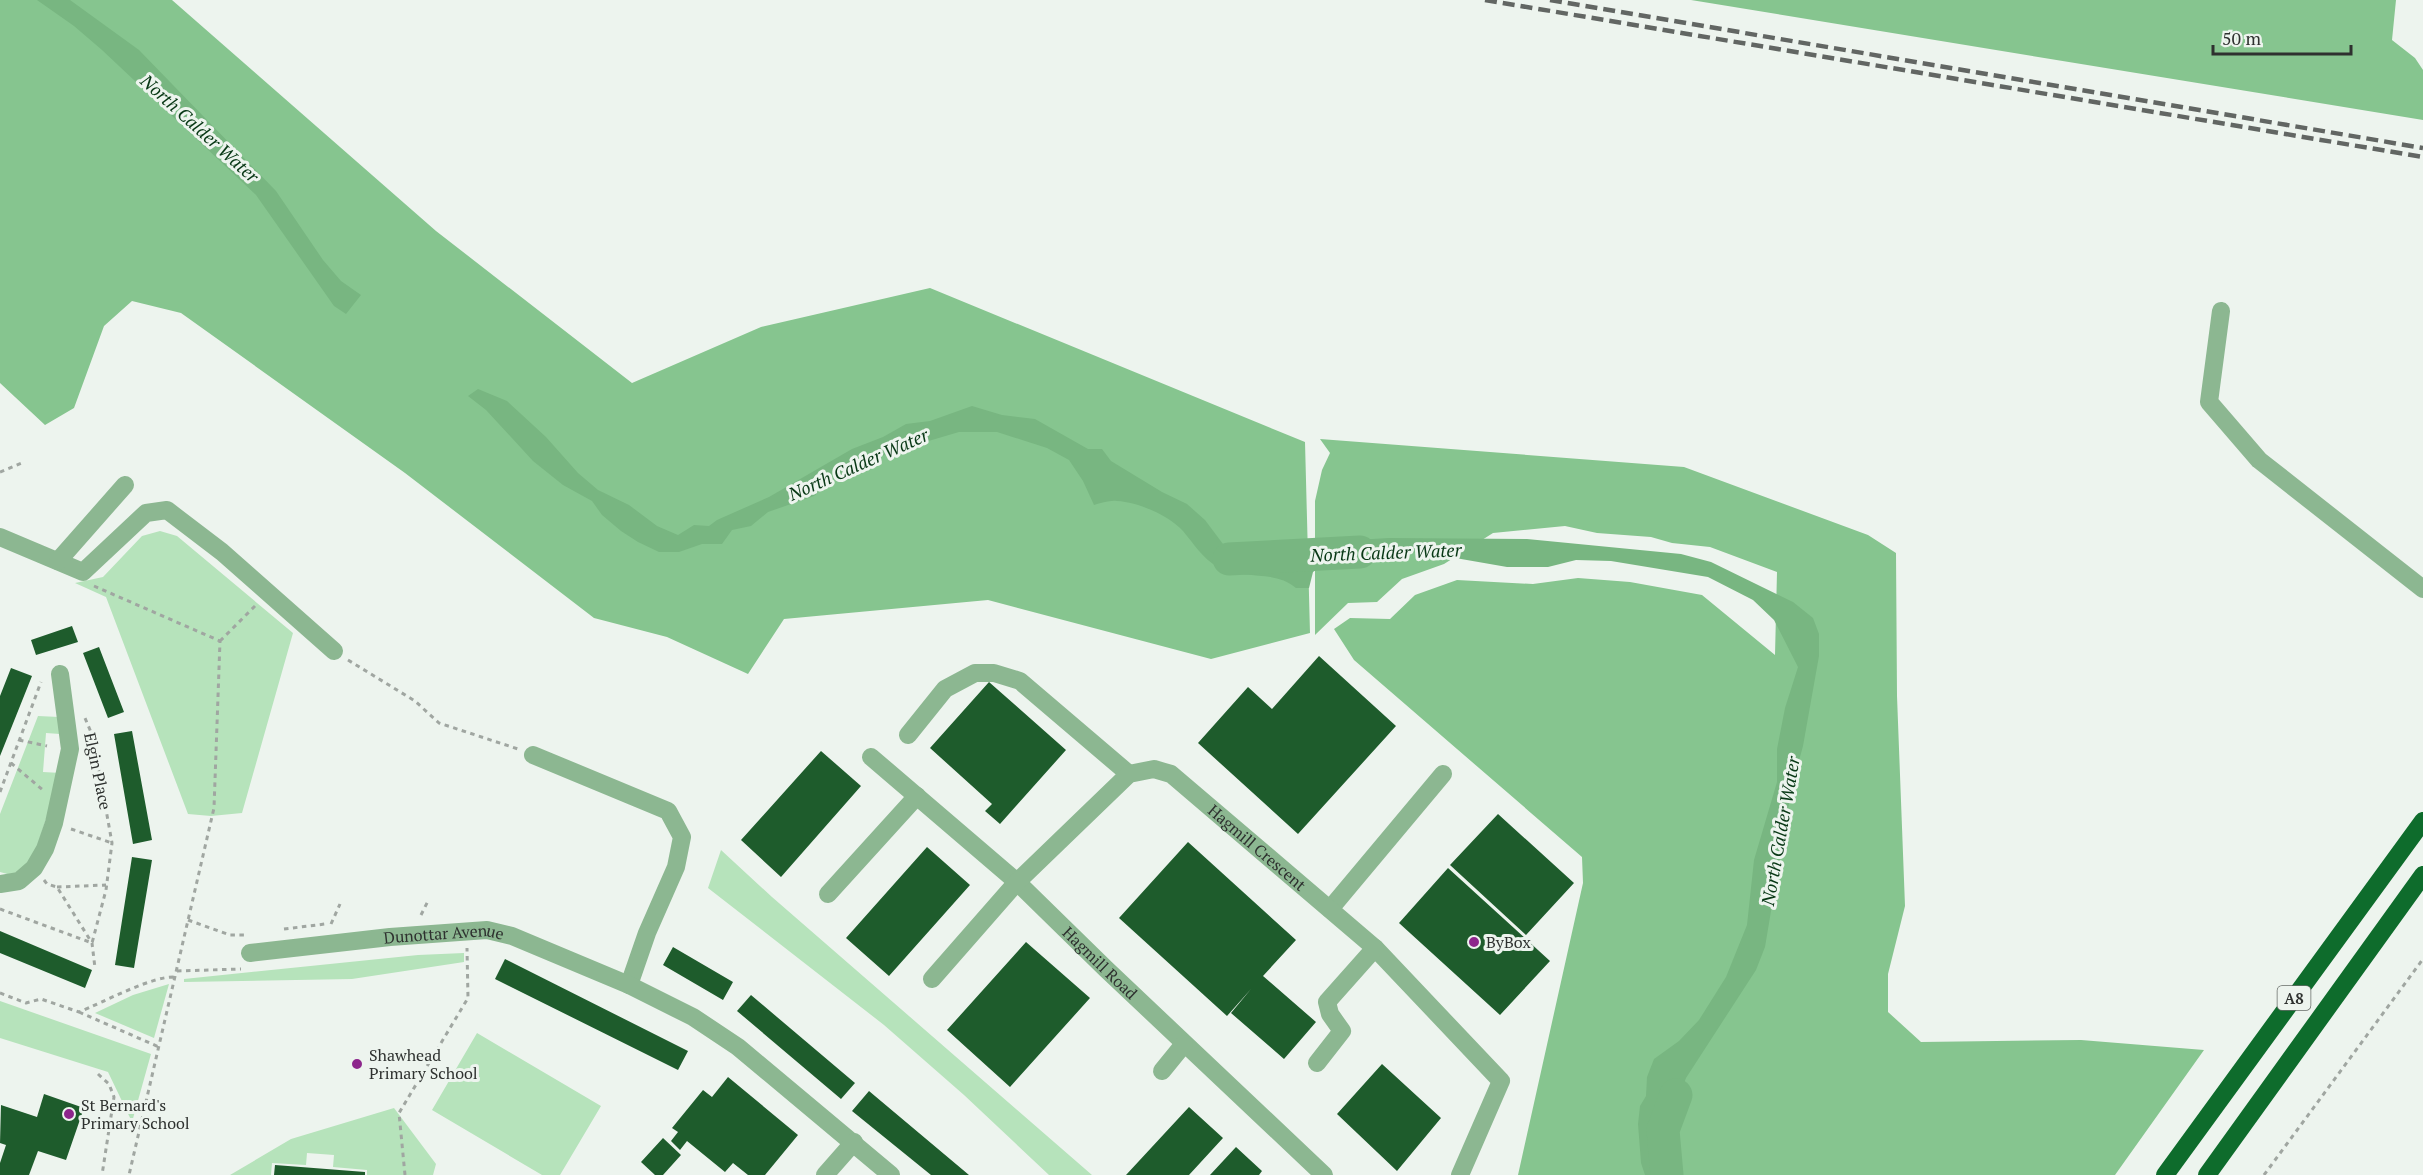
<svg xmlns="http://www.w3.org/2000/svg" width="2423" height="1175" font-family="'PT Serif',serif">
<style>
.green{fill:#b6e3bb}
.forest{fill:#86c58f}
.water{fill:#78b681}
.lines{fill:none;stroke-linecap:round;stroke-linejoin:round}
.river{stroke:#78b681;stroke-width:33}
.building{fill:#1e5c2c}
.path{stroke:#a0a6a1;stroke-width:3;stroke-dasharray:4.5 4.5;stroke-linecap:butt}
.minor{stroke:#8cb791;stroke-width:18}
.highway{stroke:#0e6c2c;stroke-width:18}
.rail{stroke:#626663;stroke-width:4.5;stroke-dasharray:12 6;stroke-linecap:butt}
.poi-dot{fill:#8d268c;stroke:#edf4ee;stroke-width:2}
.labels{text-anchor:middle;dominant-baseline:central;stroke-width:6;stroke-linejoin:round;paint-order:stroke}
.shield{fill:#edf4ee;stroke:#676c68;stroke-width:1.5}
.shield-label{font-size:15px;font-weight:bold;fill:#2e312f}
.street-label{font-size:16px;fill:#2e312f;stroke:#edf4ee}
.poi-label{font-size:16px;fill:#2e312f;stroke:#edf4ee;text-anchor:start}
.water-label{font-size:18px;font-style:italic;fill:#083815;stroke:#edf4ee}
</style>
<rect width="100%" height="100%" fill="#edf4ee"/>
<path class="green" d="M160,531L177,536L293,633L242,813L211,816L188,814L106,597L75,583L103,577L142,536Z
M38,716L59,717L60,734L46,733L43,772L61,773L31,865L11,875L0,872V814Z
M721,850L772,897L1092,1175H1049L964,1095L884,1025L708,888Z
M464,953V962L352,979L184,982V979L418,955Z
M169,984L154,1038L95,1013L133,995Z
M0,1001L151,1054L132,1122L108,1072L0,1038Z
M477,1033L601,1106L560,1175H542L432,1110Z
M394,1108L436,1164L433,1175H367V1170L333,1167L334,1155L307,1153L306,1165L272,1163L271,1175H230L291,1139Z"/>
<path class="forest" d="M0,0H172L436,231L632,383L761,327L930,288L1305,442L1310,633L1211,659L988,600L784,619L748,674L667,637L594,618L405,473L181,313L132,301L104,326L74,408L45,425L0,383Z
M1691,0H2396L2392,40L2415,58L2423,70V120Z
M1320,439L1684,467L1868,535L1896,553L1897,696L1905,906L1888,974V1012L1921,1042L2081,1040L2204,1050L2115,1175H1518L1583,883L1582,857L1354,660L1334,629L1350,618L1390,619L1415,595L1457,580L1533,584L1578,578L1630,582L1702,595L1775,655L1777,572L1710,547L1672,543L1651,537L1597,533L1565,526L1493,533L1444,564L1402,579L1377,602L1348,603L1315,635V501L1322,470L1330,453Z"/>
<path class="water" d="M37,0H70L139,50L276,191L323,260L341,281L361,295L346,314L334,306L256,195L102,50L74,26Z
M478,389L507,401L546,437L578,473L598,490L629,505L657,526L678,535L694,525L709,526L717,520L769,497L852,449L883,437L906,424L930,421L972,406L1002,415L1035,419L1088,449H1102L1111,461L1162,492L1187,504L1205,520L1223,544L1254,550L1288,563L1300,564L1338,541L1389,538L1527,539L1681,554L1711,562L1793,602L1813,618L1819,634V656L1803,746L1792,786L1765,947L1756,970L1686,1078L1657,1156L1661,1175H1645L1641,1163L1638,1124L1640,1106L1646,1096L1647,1077L1654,1059L1679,1041L1699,1020L1726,977L1747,925L1754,860L1777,782V749L1785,708L1798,667L1774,620L1753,600L1708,577L1611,561L1576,560L1548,567H1507L1421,552L1329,561L1313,572L1309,588H1296C1274,569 1243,581 1218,567C1202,558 1194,544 1183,531C1168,515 1138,502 1117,501C1110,500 1101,503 1094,505L1083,481L1069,460L1047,448L997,432H959L898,450L861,464L831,481L814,496L768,512L751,526L732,530L722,544H702L679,552H659L638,542L621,531L602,515L592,501L563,485L533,461L486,410L468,396Z"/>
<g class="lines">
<path class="river" d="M1229,559L1360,552
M1667,1175L1663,1130L1676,1095"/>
</g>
<path class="building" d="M72,626L78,642L36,655L31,640Z
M99,647L124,712L108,718L83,653Z
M1319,656L1396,726L1298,834L1198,743L1248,687L1272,709Z
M11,668L32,676L0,756V696Z
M989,682L1066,750L1000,824L985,811L992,804L930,748Z
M132,731L152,840L133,844L114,734Z
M821,751L861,786L781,877L741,840Z
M1498,814L1574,883L1526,935L1450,865Z
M1188,842L1296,940L1263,976L1316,1022L1284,1059L1231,1013L1251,989L1227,1016L1119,918Z
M927,847L970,885L889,976L846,938Z
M132,857L152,860L134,968L115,965Z
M1448,868L1550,961L1500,1015L1399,923Z
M0,931L92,970L85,988L0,953Z
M1026,942L1090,998L1010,1087L947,1030Z
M673,947L733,982L723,1000L663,965Z
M505,959L688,1051L678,1070L495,979Z
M751,995L855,1083L841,1099L737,1011Z
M1382,1064L1441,1118L1397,1171L1337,1114Z
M728,1077L798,1135L765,1175H748L733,1163L725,1172L687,1141L680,1150L671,1141L678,1132L672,1128L703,1090L712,1097Z
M869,1091L969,1175H931L852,1111Z
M44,1094L84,1108L66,1160L38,1151L29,1175H0V1163L6,1145L0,1143L1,1105L37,1117Z
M1189,1107L1223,1138L1189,1175H1126Z
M663,1138L681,1155L663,1175H655L641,1162Z
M1236,1147L1262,1171L1259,1175H1210Z
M275,1165L365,1172V1175H274Z"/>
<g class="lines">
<path class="path" d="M0,472L22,463
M94,586L220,641L214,808L129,1175
M220,641L255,606
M348,660L415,701L439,723L518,749
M19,740L47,746
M11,763L44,791
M0,792L41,682
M71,829L112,843
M44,880L47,884L57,887L92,943L95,968
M57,887L106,885
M0,909L92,943L106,890L112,843L93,737L85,718
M421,915L428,901
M188,920L230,935H245
M331,924L340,904
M284,929L325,924
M177,971L241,969
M0,993L26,1003L41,999L79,1012C102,1003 153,975 176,977
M79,1012L159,1047
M98,1074L109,1084L114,1097L102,1175
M405,1175L399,1113L468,998L467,948
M2264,1175L2423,959"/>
<g class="minor">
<path d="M2221,311L2209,402L2259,460L2423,589"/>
<path d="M0,537L83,572L146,513L167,510L222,552L334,651"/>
<path d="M58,561L125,485"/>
<path d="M908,735L945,689L975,673H994L1020,681L1129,774"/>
<path d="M533,755L668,811L682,837L676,867L647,933L629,985"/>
<path id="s1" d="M871,757L1017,882L1106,969L1324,1175"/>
<path d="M0,884L19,881L34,868L45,849L54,823L70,749L60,674"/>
<path d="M828,894L917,796"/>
<path d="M1330,909L1443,774"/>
<path id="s2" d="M250,953L390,937L487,930L512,936L629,985L693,1017L738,1047L891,1175"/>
<path id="s3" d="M932,979L1017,882L1129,774L1154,769L1171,774L1375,948L1501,1081L1460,1175"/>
<path d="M1317,1063L1342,1031L1330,1014L1327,1002L1375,948"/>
<path d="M1162,1071L1184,1044"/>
<path d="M825,1175L854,1142"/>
</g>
<path class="highway" d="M2165,1175L2423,821
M2207,1175L2423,875"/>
<path class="rail" d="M1485,0L2423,157
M1550,0L2423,148"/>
</g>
<g class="poi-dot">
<circle cx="1474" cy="942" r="6"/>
<circle cx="357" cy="1064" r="6"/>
<circle cx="69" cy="1114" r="6"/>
</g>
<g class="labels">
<rect class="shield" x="2277.5" y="986" width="33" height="24" rx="4.5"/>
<g class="shield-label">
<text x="2294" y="998">A8</text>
</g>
<g class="street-label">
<text transform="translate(98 771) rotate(78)">Elgin Place</text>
<text stroke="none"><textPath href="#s3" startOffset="441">Hagmill Crescent</textPath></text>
<text stroke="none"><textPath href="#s2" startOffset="195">Dunottar Avenue</textPath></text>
<text stroke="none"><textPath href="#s1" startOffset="308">Hagmill Road</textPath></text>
</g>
<g class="poi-label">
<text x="1486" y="942">ByBox</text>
<text x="369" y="1055">Shawhead<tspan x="369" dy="18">Primary School</tspan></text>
<text x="81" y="1105">St Bernard's<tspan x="81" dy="18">Primary School</tspan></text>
</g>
<g class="water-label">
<text transform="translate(200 128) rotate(42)">North Calder Water</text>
<text transform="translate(858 464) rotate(-24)">North Calder Water</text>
<text transform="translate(1386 552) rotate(-2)">North Calder Water</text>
<text transform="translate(1780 831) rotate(-80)">North Calder Water</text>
</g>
</g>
<path d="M2213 45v9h138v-9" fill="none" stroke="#2e312f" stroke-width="3"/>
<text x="2222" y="45" font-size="18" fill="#2e312f" stroke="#edf4ee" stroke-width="4.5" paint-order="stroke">50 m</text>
</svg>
